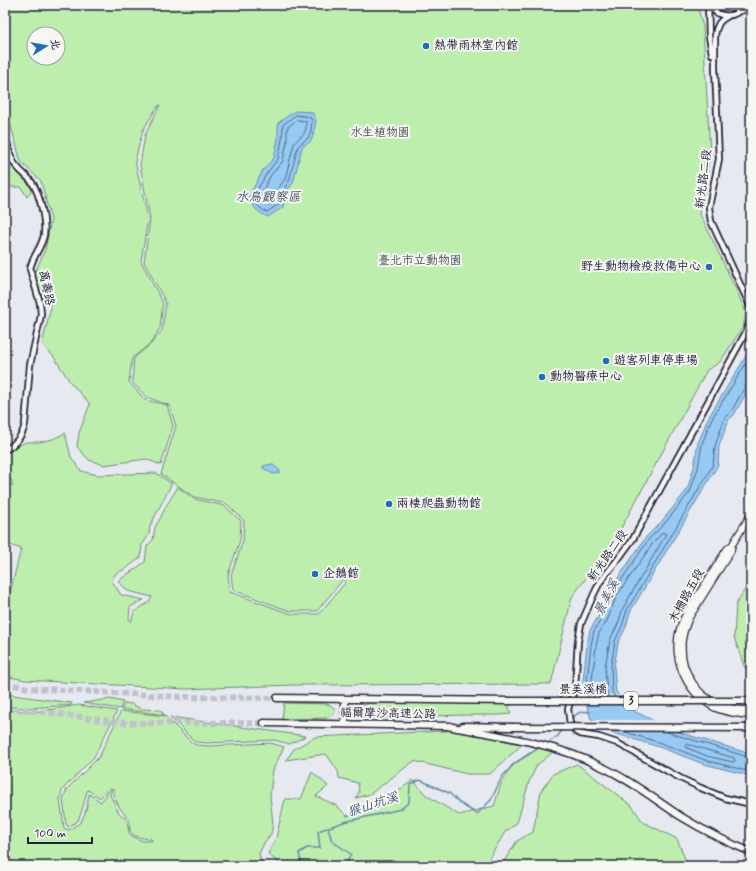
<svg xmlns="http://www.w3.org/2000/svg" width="756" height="871" font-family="Mynerve,'LXGW WenKai TC',sans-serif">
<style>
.green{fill:#bdeeae;stroke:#708874;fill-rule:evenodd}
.water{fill:#96caf3;stroke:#6887a9}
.pier{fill:#e6eaf0}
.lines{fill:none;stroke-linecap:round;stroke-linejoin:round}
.shore{stroke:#506585;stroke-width:1}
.stream{stroke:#6887a9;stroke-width:1.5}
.highway-tunnel{stroke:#bfc2cc;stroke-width:6;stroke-dasharray:6 3;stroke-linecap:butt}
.minor-casing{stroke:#22223b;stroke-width:8}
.major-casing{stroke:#22223b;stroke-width:8}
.highway-casing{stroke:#22223b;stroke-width:9}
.minor{stroke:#f6f6f2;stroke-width:4.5}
.major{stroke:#f6f6f2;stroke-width:5.5}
.highway{stroke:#f6f6f2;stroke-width:6}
.highway-bridge-casing{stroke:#22223b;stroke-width:9;stroke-linecap:butt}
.highway-bridge{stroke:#f6f6f2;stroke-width:6}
.poi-dot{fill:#1f6fb2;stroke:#f6f6f2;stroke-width:1.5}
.labels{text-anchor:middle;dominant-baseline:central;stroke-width:4;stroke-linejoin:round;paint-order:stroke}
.shield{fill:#f6f6f2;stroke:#626272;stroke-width:1}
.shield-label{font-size:11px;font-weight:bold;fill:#22223b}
.poi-label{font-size:12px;fill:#22223b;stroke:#f6f6f2;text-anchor:start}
.park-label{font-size:12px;fill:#495558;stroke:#f6f6f2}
.street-label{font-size:12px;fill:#22223b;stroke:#f6f6f2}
.water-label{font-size:13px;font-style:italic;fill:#455472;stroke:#f6f6f2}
</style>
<rect width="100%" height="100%" fill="#e6eaf0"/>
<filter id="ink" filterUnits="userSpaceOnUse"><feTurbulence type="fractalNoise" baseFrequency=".025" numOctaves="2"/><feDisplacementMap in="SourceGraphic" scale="8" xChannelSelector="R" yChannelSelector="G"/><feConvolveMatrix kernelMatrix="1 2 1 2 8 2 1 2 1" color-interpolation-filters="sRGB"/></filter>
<g filter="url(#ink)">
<path class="green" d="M5,5H697L703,27L710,152L705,188L700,214L735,287L746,313L743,327L720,362L707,370L614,541L572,597L551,684L295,685L186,689L25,680L5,676V609H6L21,549L5,543V485H13L11,480L5,479V452L26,442H40L53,439L65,433L71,457L81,471L98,475L156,473L169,482L172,483L150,526L149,535L142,545L141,557L127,568L115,574L112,581L121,595L144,600L130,607L129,619L131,622L134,612L149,602L152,597L128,591L118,581L145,562L147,546L153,540L155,527L161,517L166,506L178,487L194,499L225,506L241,521L240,540L228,575L230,592L291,614H319L345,583V577L317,611H290L233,590L231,575L243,541L244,521L227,504L194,497L161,474L176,426L169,405L146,397L132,382L134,358L152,343L162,330L166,303L144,262L150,219L140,165L145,135L160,105L157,107L143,130L135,161L148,219L141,261L163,303L160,328L151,343L132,358L129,382L145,400L167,405L173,426L161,465L146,459L104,465L89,460L77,447L79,433L90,404L70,382L54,357L42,344L51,307L32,279L45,250L51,220L41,181L21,162L8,116L5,113ZM34,34H58V58H34Z
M5,152L10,164L14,170L22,177L32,189L27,197L21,187H6L5,183Z
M751,580V674L744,666L734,637L736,604Z
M5,694L72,703L71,705L29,708L7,707L5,709Z
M110,699L123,702L120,709L83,703Z
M125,703L132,704L141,709L160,710L165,715L121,709Z
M284,703L327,704C337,707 338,714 327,718L282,719Z
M378,703L508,704L511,714L500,715H463L376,718C369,717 359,718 357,710C361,703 371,704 378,703Z
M79,705L117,711L94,757L62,790L60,800L64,828L69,830L81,822L86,810L89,794L101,802L110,790H112L110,795L119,813L127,820L129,833L133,837L143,841H152L151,839L142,838L133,835L130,831L129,819L121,810L113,795L114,789L109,788L100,798L88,790L87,791L82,810L78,821L68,827L66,824L63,799L67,789L99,757L121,711L165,716L190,741L196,745L208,746L271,743L284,747L273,770L270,796L273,824L271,834L264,843L259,854L262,864L265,866H5V714L9,710L33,712L47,710Z
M170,717L306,736L290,744L274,740L207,743L196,742L191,738Z
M464,730L528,739L490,774H467L414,761L370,794L356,798L359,792L358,783L339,778L338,771L326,754L286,760L294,749L315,737Z
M544,743L557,749L537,765L529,782L517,823L505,832L487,862L482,866H283L268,854L276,838L285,799H301L312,772L328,786L316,796L337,806L347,816L384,802L413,780L426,795L459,815L494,806L501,784L512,765Z
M577,764L632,806L643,822L677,839L688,866H501L517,841L533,832L541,791L553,774Z"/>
<path class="water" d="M295,111L312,112L316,120L314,132L311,141L302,147L293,183L285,194L283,207L268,217C258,213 253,207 248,198L263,170L274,158L278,139V123Z
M751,348V384L734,415L729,419L719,446L718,465L630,612L626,627L618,643L614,667L616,692L632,710L672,730L751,754V776L704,764L659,747L607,731L591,719L582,690L587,645L590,630L598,617L608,593L646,537L662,521L687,490L694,467L698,443L708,418Z
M272,464L280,471V473L273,474L263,468V466Z"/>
<path class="pier" d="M581,694L621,695L630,705H584Z
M589,720H657L673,728L602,730Z"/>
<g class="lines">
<path class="shore" d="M296,115L310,117L312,121L311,131L308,138L298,146L289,181L282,192L279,204L267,212C260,209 255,204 253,197L267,173L278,159L282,140L283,125Z
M297,120L306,121C307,137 301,134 294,144L285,179L277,190L274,201L268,206H266L260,201L259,197L271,175L283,161L287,141V128Z
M588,697L586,690L591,645L594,631L602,618L612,594L649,539L665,523L690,492L698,468L702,444L711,420L751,355
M594,697L591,689L596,646L599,633L607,621L616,597L653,543L662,533H664L666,534L665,536L623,608L618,624L610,640L605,667L607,693L608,697
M615,697L612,692L611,666L615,641L622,626L627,610L713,465L715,446L725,417L731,412L746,385L748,383H751
M622,731L661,743L705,760L751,772
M667,732L751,758
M687,744L734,758L735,761L733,762L707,756L687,748L686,746Z"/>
<path class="stream" d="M571,719C576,713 582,710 590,712
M546,744L558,736L562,730
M328,828L332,841L351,854L345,866
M302,866L299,853L307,848H320L318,831L344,822L401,809L409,802L410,785L420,780L449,793L461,804L477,814L491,800L502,777L515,763L542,746"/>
<path class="highway-tunnel" d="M5,683L28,688L183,697L277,698
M5,707L125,723H264"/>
<g class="minor-casing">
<path id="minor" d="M708,5L709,36L712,54
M709,5C718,19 736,19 744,5
M740,11L751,8
M728,16L723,19L719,23L716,30L715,36V68L719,159L709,207L710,215L711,221L751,308
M5,134C7,142 9,153 13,161C17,169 25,174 31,181C40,193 46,221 44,235C42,247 32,257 30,269L40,303L41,315L30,365L25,424C23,435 15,445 5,450
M751,319L746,332L633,539L622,554L600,582L594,594L581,624L578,641L575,687L568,709L570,724L576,732L580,734L599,737L617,743L680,778L701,788L725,798L751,804"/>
</g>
<g class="major-casing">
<path id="major" d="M751,514L732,545L731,551L689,618C685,628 681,638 682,649C682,668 693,689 709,699C721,707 737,710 751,710
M732,545L727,549C717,564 709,579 699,593C693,603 686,612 682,622C669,655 684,692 715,708C727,713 739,714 751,716"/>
</g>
<g class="highway-casing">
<path id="highway" d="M277,698L510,701
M345,700V724
M264,723L450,726
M447,726C499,736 552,742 600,766C629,779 654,799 680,816C703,830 726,842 751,852
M463,726L511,727"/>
</g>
<use href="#minor" class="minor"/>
<use href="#major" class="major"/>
<use href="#highway" class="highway"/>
<g class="highway-bridge-casing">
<path id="highway-bridge" d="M510,701H751
M511,727L751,728"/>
</g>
<use href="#highway-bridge" class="highway-bridge"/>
</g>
</g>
<g class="poi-dot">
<circle cx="426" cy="46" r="4"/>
<circle cx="709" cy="267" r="4"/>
<circle cx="606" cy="361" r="4"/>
<circle cx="542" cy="377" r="4"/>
<circle cx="389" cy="504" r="4"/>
<circle cx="315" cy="574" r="4"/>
</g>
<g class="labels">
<rect class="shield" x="624" y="692" width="14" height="18" rx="3"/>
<g class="shield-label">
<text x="631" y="701">3</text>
</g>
<g class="poi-label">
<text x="434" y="46">熱帶雨林室內館</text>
<text x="701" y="267" text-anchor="end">野生動物檢疫救傷中心</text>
<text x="614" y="361">遊客列車停車場</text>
<text x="550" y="377">動物醫療中心</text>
<text x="397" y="504">兩棲爬蟲動物館</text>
<text x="323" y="574">企鵝館</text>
</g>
<g class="park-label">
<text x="380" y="133">水生植物園</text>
<text x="420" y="261">臺北市立動物園</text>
</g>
<g class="street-label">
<text transform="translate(704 179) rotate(-83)">新光路二段</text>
<text transform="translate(46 288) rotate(78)">萬壽路</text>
<text transform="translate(608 556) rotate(-55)">新光路二段</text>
<text transform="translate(687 596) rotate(-61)">木柵路五段</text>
<text x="583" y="690">景美溪橋</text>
<text transform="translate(388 714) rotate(1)">福爾摩沙高速公路</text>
</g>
<g class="water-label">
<text x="268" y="197">水鳥觀察區</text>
<text transform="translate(607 598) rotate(-63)">景美溪</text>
<text transform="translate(373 805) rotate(-18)">猴山坑溪</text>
</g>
</g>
<rect width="756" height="871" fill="none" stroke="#f6f6f2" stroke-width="20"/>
<rect x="10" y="10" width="736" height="851" fill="none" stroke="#22223b" stroke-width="1.5" filter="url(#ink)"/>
<g transform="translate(46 46) rotate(79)"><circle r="19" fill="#f6f6f2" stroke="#a1a1a9"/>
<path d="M0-3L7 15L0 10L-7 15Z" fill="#1f6fb2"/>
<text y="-6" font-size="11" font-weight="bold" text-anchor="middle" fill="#22223b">北</text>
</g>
<path d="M28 837v6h64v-6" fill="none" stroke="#22223b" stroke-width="2"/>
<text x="34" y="837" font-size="12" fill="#22223b" stroke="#f6f6f2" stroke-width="3" paint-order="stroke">100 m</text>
</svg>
